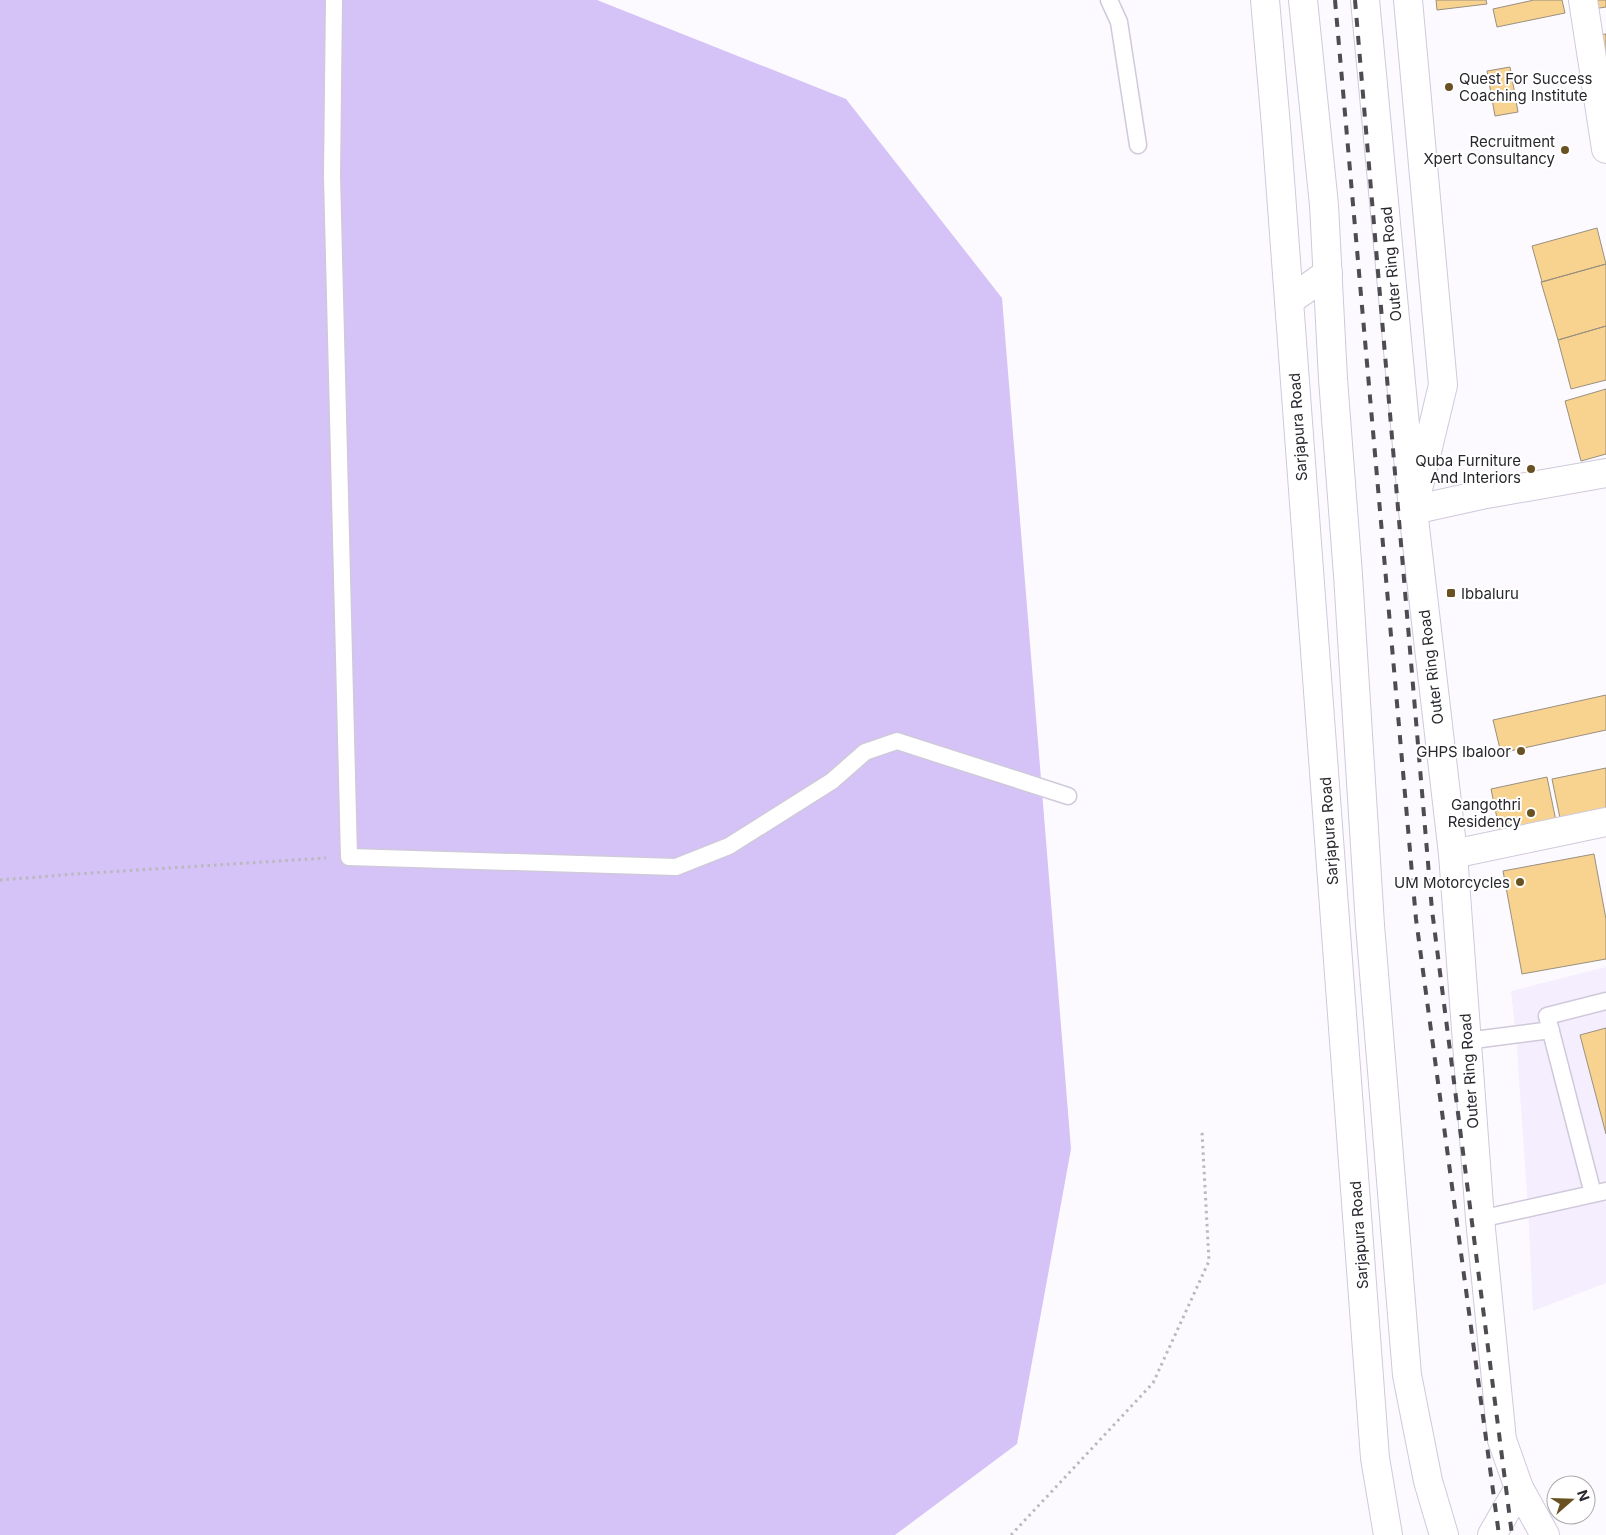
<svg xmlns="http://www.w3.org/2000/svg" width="1606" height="1535" font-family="Inter,sans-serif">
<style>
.built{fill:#f4eefe}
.forest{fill:#d5c2f7}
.building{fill:#f8d28f;stroke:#999080}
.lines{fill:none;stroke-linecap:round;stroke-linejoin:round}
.lane-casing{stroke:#cfc9db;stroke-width:19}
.street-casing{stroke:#cfc9db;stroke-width:30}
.secondary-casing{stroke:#cfc9db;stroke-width:30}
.primary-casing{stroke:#cfc9db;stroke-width:30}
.highway-casing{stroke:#cfc9db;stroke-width:30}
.path{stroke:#bab8bd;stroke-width:3;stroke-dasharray:2.5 4;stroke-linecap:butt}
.lane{stroke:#fff;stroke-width:16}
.street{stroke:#fff;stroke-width:28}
.secondary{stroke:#fff;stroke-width:28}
.primary{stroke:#fff;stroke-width:28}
.highway{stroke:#fff;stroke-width:28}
.rail{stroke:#4e4c51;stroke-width:4;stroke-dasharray:9 9;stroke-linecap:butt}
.poi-dot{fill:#6a5122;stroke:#fff;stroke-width:2}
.labels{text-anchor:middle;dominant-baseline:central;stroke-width:4;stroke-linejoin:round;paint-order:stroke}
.poi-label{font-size:15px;fill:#29272d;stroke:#fff;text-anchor:end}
.street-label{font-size:15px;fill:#29272d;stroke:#fff}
</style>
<rect width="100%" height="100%" fill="#fcfafe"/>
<path class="built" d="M1606,967V1283L1533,1311L1528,1208L1516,1035L1511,991Z"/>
<path class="forest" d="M0,0H597L846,99L1002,298L1071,1149L1017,1444L895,1535H0Z"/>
<path class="building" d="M1436,0H1486L1487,4L1437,10Z
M1534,0H1562L1565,13L1497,27L1493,9Z
M1592,0H1606V7L1593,9Z
M1606,34V73L1599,35Z
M1510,67L1518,112L1495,116L1487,71Z
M1597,228L1606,264L1542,282L1532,246Z
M1606,264V326L1558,340L1541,282Z
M1606,326V380L1571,389L1558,340Z
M1606,389V454L1581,461L1565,401Z
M1606,695V730L1501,753L1493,720Z
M1606,768V813L1561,823L1552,779Z
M1547,777L1556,821L1500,833L1491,789Z
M1594,854L1606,919V959L1522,974L1503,871Z
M1606,1028V1134L1580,1035Z"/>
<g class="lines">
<g class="lane-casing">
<path id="lane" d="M334,0L332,176L349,857L676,867L729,846L832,781L865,752L897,741L1068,796
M1109,0L1119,22L1138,145
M1466,1041L1551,1030
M1593,1194L1547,1016L1606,1001
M1480,1219L1606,1191"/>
</g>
<g class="street-casing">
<path id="street" d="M1583,0L1606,149
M1413,510L1481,495L1606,473
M1453,854L1606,822"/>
</g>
<g class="secondary-casing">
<path id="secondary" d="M1265,0L1276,126L1289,301
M1408,0L1443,385L1414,506"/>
</g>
<g class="primary-casing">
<path id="primary" d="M1328,273L1289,301L1375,1458L1388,1535
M1492,1535L1519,1488"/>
</g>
<g class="highway-casing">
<path id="highway" d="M1303,0L1324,205L1333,379L1348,575L1370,925L1407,1375L1428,1481L1444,1535
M1365,0L1413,510L1453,854L1480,1219L1502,1440L1519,1488L1545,1535"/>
</g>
<path class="path" d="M0,880L75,874L326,858
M1011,1535L1153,1383L1209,1261L1202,1132"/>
<use href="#lane" class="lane"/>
<use href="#street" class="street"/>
<use href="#secondary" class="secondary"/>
<use href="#primary" class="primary"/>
<use href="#highway" class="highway"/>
<path class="rail" d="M1335,0L1416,919L1499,1535
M1355,0L1432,910L1512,1535"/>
</g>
<g class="poi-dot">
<circle cx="1449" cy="87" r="5"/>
<circle cx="1565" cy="150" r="5"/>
<circle cx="1531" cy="469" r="5"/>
<rect x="1446" y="588" width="10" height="10" rx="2.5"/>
<circle cx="1521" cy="751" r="5"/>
<circle cx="1531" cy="813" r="5"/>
<circle cx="1520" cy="882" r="5"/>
</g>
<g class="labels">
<g class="poi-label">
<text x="1459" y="78" text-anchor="start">Quest For Success<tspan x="1459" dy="17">Coaching Institute</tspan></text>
<text x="1555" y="141">Recruitment<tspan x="1555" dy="17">Xpert Consultancy</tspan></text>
<text x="1521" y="460">Quba Furniture<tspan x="1521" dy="17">And Interiors</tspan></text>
<text x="1461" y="593" text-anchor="start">Ibbaluru</text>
<text x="1511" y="751">GHPS Ibaloor</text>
<text x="1521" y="804">Gangothri<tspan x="1521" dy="17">Residency</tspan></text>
<text x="1510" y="882">UM Motorcycles</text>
</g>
<g class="street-label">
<text transform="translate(1391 264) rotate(-95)">Outer Ring Road</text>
<text transform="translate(1298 427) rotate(-94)">Sarjapura Road</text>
<text transform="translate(1431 667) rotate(-97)">Outer Ring Road</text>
<text transform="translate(1329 831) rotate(-94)">Sarjapura Road</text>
<text transform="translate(1469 1071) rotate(-94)">Outer Ring Road</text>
<text transform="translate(1359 1235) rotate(-94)">Sarjapura Road</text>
</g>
</g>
<g transform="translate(1571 1500) rotate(70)"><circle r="24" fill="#ffffff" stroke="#a9a9ab"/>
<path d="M0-4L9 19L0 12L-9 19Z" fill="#6a5122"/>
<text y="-8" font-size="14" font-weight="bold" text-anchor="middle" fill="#29272d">N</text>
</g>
</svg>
